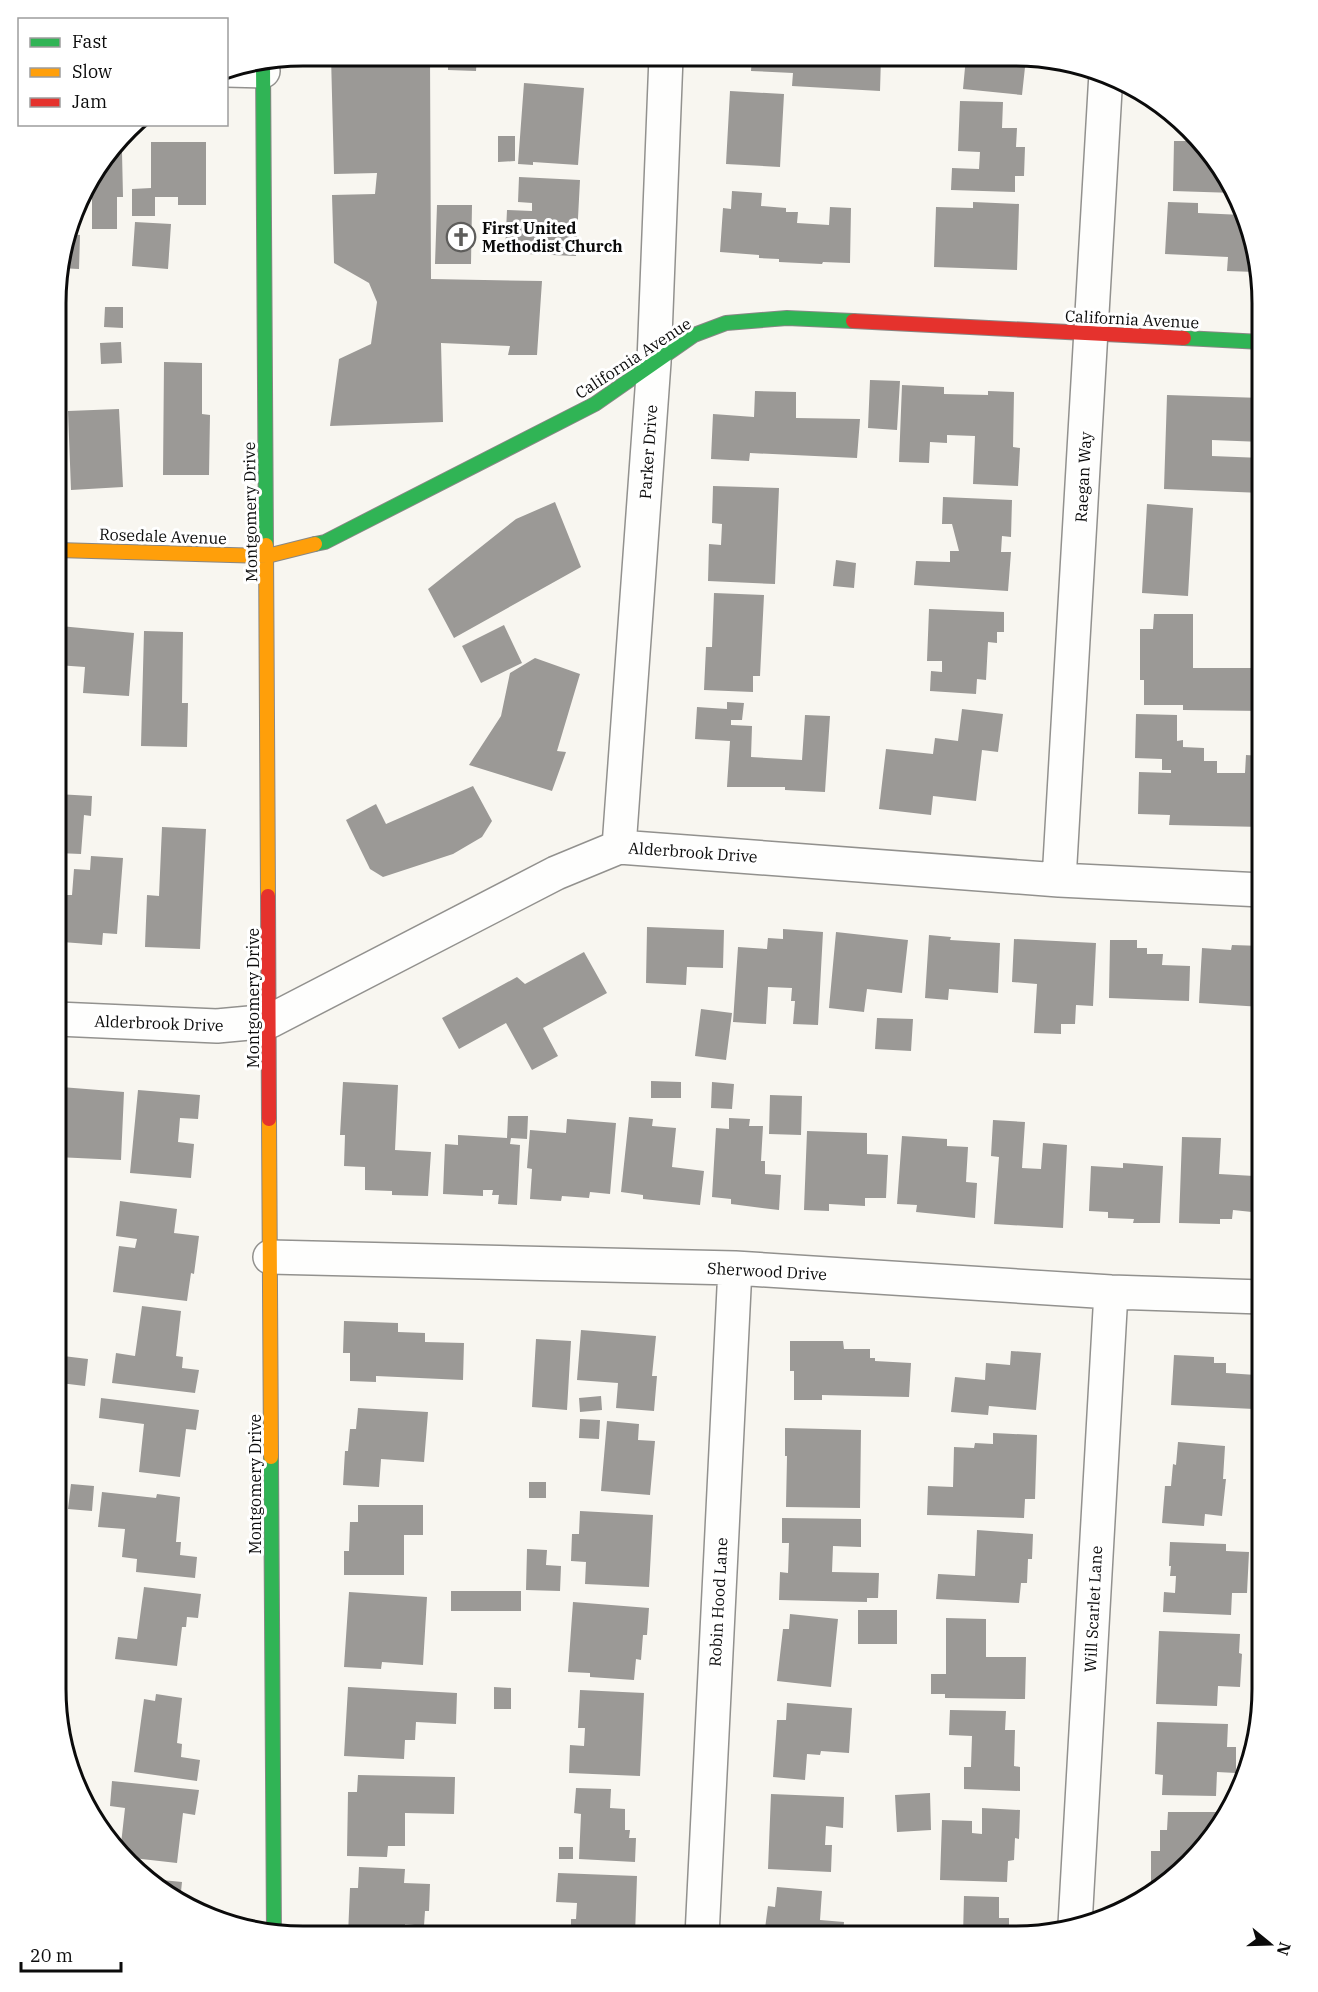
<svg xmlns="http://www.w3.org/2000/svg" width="1318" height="1992" font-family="'IBM Plex Serif',serif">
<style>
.building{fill:#9b9996}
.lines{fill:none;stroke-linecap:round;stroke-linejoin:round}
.street-casing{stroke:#92918e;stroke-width:36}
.fast-casing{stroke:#888785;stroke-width:16}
.slow-casing{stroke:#888785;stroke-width:16}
.jam-casing{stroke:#888785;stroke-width:16}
.street{stroke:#fefefd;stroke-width:33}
.fast{stroke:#30b455;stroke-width:14}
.slow{stroke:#ff9f0a;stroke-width:14}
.jam{stroke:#e5322d;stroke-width:14}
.labels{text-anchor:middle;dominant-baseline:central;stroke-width:6;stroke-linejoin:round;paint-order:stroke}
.poi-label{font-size:16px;font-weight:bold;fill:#0b0b0b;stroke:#fff;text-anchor:start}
.street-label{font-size:16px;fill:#0b0b0b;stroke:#fff}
.rim{fill:none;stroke:#0b0b0b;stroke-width:3}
</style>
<rect width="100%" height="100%" fill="#f8f6f0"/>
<path class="building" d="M331,56H430L431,279L542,281L537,355H508L510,346L441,343L443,422L330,426L339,359L371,344L377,302L369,283L334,263L332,195L375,194L377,173L334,174Z
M448,56H477L476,71L448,70Z
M544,56H567V59L544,58Z
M752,57H802L801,60L844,62V57H881L880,91L792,86L793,73L751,71Z
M966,57L1026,58L1022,95L963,89Z
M524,83L584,88L578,165L533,162V165L518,164Z
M730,91L784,94L780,167L726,164Z
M960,101L1003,102L1002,128H1017L1016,147H1025L1024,176H1015V192L951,190L952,168L979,169L980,152L958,151Z
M1192,133L1211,152L1235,193L1173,191L1174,141H1191Z
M498,136H515V161L498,162Z
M151,142H206V205H178V197H155V216H132V189L151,188Z
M111,152H122L123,197H117V229H92V196H83L89,180Z
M519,177L580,180L576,256L505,253L507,210L532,211V203L518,202Z
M732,191L762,193L761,206L786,208V212H798L797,223L829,225L830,207L851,208L850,263L823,262L822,264L779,262V259L759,258V255L720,252L723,208L731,209Z
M973,202L1019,204L1017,270L934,267L936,207L973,208Z
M1168,202L1198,203V213L1243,215L1244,210L1256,272L1227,271L1228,257L1165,254Z
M437,205H472L471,264H435Z
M135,222L171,224L168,269L132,266Z
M70,234L80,235L79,269L58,268Z
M105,307H123V328L104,327Z
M121,342L122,363L101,364L100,343Z
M164,362L202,363V414L210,415L209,475H163Z
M870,380L900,381L897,430L868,428Z
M902,385L944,387V394L988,395V391L1014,392L1013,447L1020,448L1018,486L973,484L975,436L947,435V443L930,442L929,463L899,462Z
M755,391L796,392V418L860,419L857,458L750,453L749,461L711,459L713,414L754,417Z
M1167,395L1262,398V442L1212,440V456L1262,458V493L1164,489Z
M119,409L123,487L71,490L68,411Z
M713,486L779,488L775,584L708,581L709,544L721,545L722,524L712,523Z
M943,497L1012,500L1011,537L1002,536L1001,552H1011L1008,591L914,585L916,561L950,562V551H959L952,524H942Z
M555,502L581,567L454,638L428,589L516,519Z
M1147,504L1193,508L1188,596L1142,593Z
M836,560L856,563L854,588L833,586Z
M714,593L764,595L760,676H753V692L704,690L706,647H712Z
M929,609L1004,612V632H997V643L988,642L986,680L977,679L976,694L930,691L931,671L942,672V661H927Z
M1154,614H1193V668H1260V694H1262V711L1183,710V705H1144V680H1140V629H1153Z
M504,625L522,663L481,683L462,646Z
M60,626L134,633L129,696L83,693L85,667L57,665Z
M144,631L183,632L182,703H188L187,747L141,746Z
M535,658L580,674L557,751L566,752L552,791L469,765L501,716L510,673Z
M727,702L744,703L742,720H731V725L752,726L751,757L802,760L805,715L830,716L825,792L785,790V787H727L730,741L695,739L697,707L727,709Z
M962,709L1003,714L998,752L982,750L976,801L933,796L931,815L879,809L886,749L933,754L935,738L958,741Z
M1136,714L1177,715V741L1183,740V747L1204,748V761H1217V773H1245L1246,755L1262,756V827L1169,825L1170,815L1138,814L1139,772L1171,773V770H1162V759L1135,758Z
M473,786L492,821L482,837L453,854L383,877L370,869L346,820L376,804L386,824Z
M57,794L92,796L91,816L84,815L81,854L57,853Z
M162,827L206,829L200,949L145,947L147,895L159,896Z
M91,856L123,858L117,934L103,933L102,945L62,942L66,895H72L74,869L90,870Z
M647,927L724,930L723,968L687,967L686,985L646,983Z
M783,929L823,932L818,1025L793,1024L795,1001H791L792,988L768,987L766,1024L733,1022L738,947L767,949L768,938L783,939Z
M836,932L908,940L902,993L867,989L864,1012L829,1008Z
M929,935L951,937L950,940L1000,943L998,993L949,989L948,1000L925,998Z
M1014,939L1096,943L1093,1006L1076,1005L1075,1024H1061V1034L1034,1033L1037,984L1012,982Z
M1110,940H1137V948H1147V954H1163L1162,965L1190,966L1189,1001L1109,998Z
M1232,945L1262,946V1007L1199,1003L1202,948L1231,950Z
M584,952L607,993L543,1028L558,1056L532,1070L506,1023L459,1049L442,1018L517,977L525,984Z
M701,1009L732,1013L726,1060L695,1056Z
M877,1018L913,1019L911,1051L875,1049Z
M1253,1035H1262V1066L1252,1065Z
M651,1081L681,1082V1098H651Z
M343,1082L398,1085L395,1150L431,1152L428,1196L392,1195V1191L365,1190V1167L344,1166L345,1135H340Z
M712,1082L734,1084L732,1109L711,1108Z
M61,1087L124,1092L121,1160L56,1157V1108L60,1109Z
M138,1090L200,1095L198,1119L180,1118L178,1142L194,1144L191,1178L130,1173Z
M770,1095L802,1096L801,1135L769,1134Z
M508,1116H528L527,1139L511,1138L510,1144L520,1145L517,1205L498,1204L499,1195H492L493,1190H483V1196L443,1194L445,1144L458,1145V1135L507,1138Z
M629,1117L653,1119L652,1126L676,1128L672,1167L704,1171L700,1205L643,1199V1195L621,1192Z
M729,1118L750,1119L749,1126H763L761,1161H765V1174L781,1175L779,1210L731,1204V1199L712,1197L716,1128L729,1129Z
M567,1119L616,1123L610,1194L590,1192L589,1198L562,1196L561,1201L530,1199L532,1169L527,1168L530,1130L566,1133Z
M993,1120L1025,1122L1022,1168L1041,1169L1043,1143L1067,1145L1063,1228L994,1224L999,1157L991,1156Z
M807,1131L867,1133V1154L888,1155L886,1198H865V1206L829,1204V1211L804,1210Z
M902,1136L947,1139V1146L968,1147L966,1182L977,1183L975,1218L916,1212L917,1205L897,1204Z
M1182,1137L1221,1138L1219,1174L1254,1176L1252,1212L1233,1210L1232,1219H1220V1224L1179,1223Z
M1123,1163L1163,1166L1160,1223H1133L1134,1219L1108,1218V1212L1089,1211L1091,1166L1123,1168Z
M120,1201L177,1209L174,1233L199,1236L194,1274L191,1273L187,1301L113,1292L119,1246L135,1248L137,1239L116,1236Z
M142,1306L181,1311L176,1356L183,1357L182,1368L199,1370L195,1393L112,1383L116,1353L135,1356Z
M344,1321L398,1323V1332L425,1333V1342L464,1343L463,1380L376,1376V1382L350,1381V1353H343Z
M581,1330L656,1336L652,1376H657L654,1411L616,1408L618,1383L577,1380Z
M536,1339L571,1341L567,1410L532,1407Z
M790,1341H843L844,1349H870V1358H875V1361L911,1363L909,1397L822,1395V1400H794V1371H790Z
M1011,1351L1041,1353L1036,1410L989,1406L988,1415L951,1412L955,1377L985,1380L986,1363L1010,1365Z
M1174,1355L1214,1357V1363H1226V1373L1256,1375L1254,1409L1171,1405Z
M63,1356L88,1359L85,1386L60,1383Z
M601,1396L602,1410L580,1412L579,1398Z
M101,1398L199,1410L196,1430L186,1429L180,1477L139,1472L144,1424L99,1418Z
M358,1408L428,1412L424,1462L381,1459L379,1487L343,1485L345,1451H348L350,1429H356Z
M580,1419L600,1420L599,1439L579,1438Z
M607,1421L639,1424L638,1440L655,1441L650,1495L601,1491Z
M785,1428L861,1430L860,1508L786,1507L787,1456H785Z
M993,1433L1037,1435L1035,1499H1025L1024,1518L927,1515L928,1486L953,1487L954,1447L974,1448L975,1443L993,1444Z
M1178,1442L1225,1446L1223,1479H1226L1222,1516L1205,1514L1204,1526L1162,1523L1165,1486H1171L1173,1464L1176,1465Z
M529,1482H546V1498H529Z
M71,1484L94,1486L92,1511L68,1509Z
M102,1492L156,1498L157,1494L180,1497L176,1542H181L180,1555L197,1557L195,1578L136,1572L137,1559L122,1557L125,1529L98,1527Z
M358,1505H423V1535H404V1575H344V1551H349L350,1522H358Z
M580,1511L653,1515L649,1587L585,1584L586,1562L571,1561L572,1534H579Z
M782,1518L861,1519V1547L833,1546L832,1572L879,1573L878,1598H867V1602L779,1600L780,1572L788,1573L789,1543H782Z
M977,1530L1033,1534L1032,1559H1028L1027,1583H1021L1019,1603L936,1599L938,1574L975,1576Z
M1170,1542L1226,1544V1551L1249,1552L1247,1593H1232L1231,1615L1163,1612L1164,1592L1175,1593L1176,1576H1170L1171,1566H1169Z
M527,1549L547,1550L546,1565L561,1566L560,1591L526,1590Z
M144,1587L201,1594L198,1618L187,1617L186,1627H182L177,1666L115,1659L118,1637L137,1639Z
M451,1591H521V1611H451Z
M349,1592L427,1597L423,1665L382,1662L381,1669L344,1667Z
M573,1602L649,1608L647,1635H643L641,1660L636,1659L634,1680L590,1677V1673L568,1672Z
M858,1610H897V1644H858Z
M790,1614L838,1619L831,1687L777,1681L783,1629H789Z
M946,1618L986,1619V1657H1026L1025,1699L945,1698V1694H931V1674H946Z
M1159,1631L1240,1634L1239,1653L1242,1654L1240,1687L1218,1686L1217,1706L1156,1704Z
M348,1687L457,1693L456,1724L416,1722L415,1740H405L404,1759L344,1756Z
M494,1687L511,1688V1709H494Z
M580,1690L644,1693L640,1776L569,1773L570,1745L584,1746L585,1728H578Z
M156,1694L182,1698L177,1743L182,1744L181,1757L200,1760L197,1781L134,1772L144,1699L155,1701Z
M787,1703L852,1708L849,1753L821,1751L820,1755L807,1754L805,1780L773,1777L777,1720H786Z
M950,1710L1006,1711L1005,1730H1015L1014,1766L1020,1767V1791L964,1789V1767H971L972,1736L949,1735Z
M1157,1722L1228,1724L1227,1747H1236V1773L1217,1772L1216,1796L1162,1795L1163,1775L1155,1774Z
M358,1775L455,1777L454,1814L405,1813V1846H388L387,1857L347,1856L348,1792H357Z
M112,1781L199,1790L195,1815L183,1813L177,1863L124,1857L120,1853L125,1808L110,1806Z
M576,1788L611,1789L610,1808L625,1809V1830H630L629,1838H636L635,1862L579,1859L581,1814L574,1813Z
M930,1793L931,1830L897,1832L895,1795Z
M771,1794L844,1797L843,1828L826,1826L825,1845H832L831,1872L768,1869Z
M982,1808L1020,1810L1019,1839L1015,1838L1014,1860L1008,1861L1007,1882L940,1880L942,1820L972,1821V1833L982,1834Z
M1168,1812H1226L1212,1839L1166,1885L1151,1886V1851H1160V1830H1167Z
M559,1847H573V1859H559Z
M359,1867L405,1869L404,1883L430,1884L429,1911H425L424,1926L405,1924V1935H348L350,1888H358Z
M558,1873L637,1876L635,1935H571V1919H576L577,1903L556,1902Z
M162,1880L182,1882L180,1901L150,1883L161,1884Z
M777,1887L822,1891L820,1920L844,1922L843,1936H764L768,1906L775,1907Z
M964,1896L999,1897V1918H1009V1932H1016L1015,1936H963Z"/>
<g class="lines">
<g class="street-casing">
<path id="street" d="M226,70L263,71
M619,847L654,362L666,57
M1059,880L1106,73
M57,1019L217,1026L270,1021L556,873L619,847L1059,880L1262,890
M270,1257L735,1268L1111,1292L1262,1297
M1075,1925L1111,1292
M702,1936L735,1268"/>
</g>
<g class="fast-casing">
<path id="fast" d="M263,62L266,545
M1184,338L1262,342
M315,544L325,542L595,404L694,335L726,323L787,318L853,321
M271,1457L274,1934"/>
</g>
<g class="slow-casing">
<path id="slow" d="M266,545L268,896
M57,550L267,556L315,544
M269,1119L271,1457"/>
</g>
<g class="jam-casing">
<path id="jam" d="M853,321L1184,338
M268,896L269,1119"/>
</g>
<use href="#street" class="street"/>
<use href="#fast" class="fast"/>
<use href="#slow" class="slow"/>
<use href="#jam" class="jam"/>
</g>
<defs>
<g id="church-ring" transform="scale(1.5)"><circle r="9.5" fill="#fff" stroke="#5e5d5b" stroke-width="1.5"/><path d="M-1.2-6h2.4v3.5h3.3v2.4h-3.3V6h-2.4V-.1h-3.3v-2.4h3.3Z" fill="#5e5d5b"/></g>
</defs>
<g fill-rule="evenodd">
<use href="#church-ring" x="461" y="237"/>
</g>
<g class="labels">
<g class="poi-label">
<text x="482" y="228">First United<tspan x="482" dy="18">Methodist Church</tspan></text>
</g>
<g class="street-label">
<text transform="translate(1132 319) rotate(3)">California Avenue</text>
<text transform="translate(633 358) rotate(-33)">California Avenue</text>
<text transform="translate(648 452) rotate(-86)">Parker Drive</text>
<text transform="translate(1083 477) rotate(-87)">Raegan Way</text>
<text transform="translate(250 512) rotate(-91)">Montgomery Drive</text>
<text transform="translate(163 536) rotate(2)">Rosedale Avenue</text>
<text transform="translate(693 852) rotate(4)">Alderbrook Drive</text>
<text transform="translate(253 998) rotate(-90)">Montgomery Drive</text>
<text transform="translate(159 1023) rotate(2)">Alderbrook Drive</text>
<text transform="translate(767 1271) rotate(3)">Sherwood Drive</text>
<text transform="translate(255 1484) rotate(-90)">Montgomery Drive</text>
<text transform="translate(718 1602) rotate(-87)">Robin Hood Lane</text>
<text transform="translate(1093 1609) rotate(-87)">Will Scarlet Lane</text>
</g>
</g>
<path d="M0 0H1318V1992H0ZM303 66H1015A237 237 0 0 1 1252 303V1689A237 237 0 0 1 1015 1926H303A237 237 0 0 1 66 1689V303A237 237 0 0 1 303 66Z" fill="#fff" fill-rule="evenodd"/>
<path class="rim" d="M303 66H1015A237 237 0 0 1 1252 303V1689A237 237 0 0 1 1015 1926H303A237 237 0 0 1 66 1689V303A237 237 0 0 1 303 66Z"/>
<rect x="18" y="18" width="210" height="108" fill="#ffffff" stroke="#9d9d9d" stroke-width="1.5"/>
<rect x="30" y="38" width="30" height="9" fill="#30b455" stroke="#9d9d9d" stroke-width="1.5"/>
<text x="72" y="48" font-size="18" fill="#0b0b0b">Fast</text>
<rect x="30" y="68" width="30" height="9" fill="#ff9f0a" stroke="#9d9d9d" stroke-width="1.5"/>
<text x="72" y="78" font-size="18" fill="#0b0b0b">Slow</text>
<rect x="30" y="98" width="30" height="9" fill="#e5322d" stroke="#9d9d9d" stroke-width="1.5"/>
<text x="72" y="108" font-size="18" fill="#0b0b0b">Jam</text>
<g transform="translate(1270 1944) rotate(109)" stroke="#ffffff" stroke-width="4.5" paint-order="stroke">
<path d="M0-4.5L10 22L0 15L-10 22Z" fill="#0b0b0b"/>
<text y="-9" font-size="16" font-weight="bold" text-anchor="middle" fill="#0b0b0b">N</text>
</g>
<path d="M21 1962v9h100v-9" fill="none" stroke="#0b0b0b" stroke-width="3"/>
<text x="30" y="1962" font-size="18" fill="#0b0b0b" stroke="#ffffff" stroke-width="4.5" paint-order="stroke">20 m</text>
</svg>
